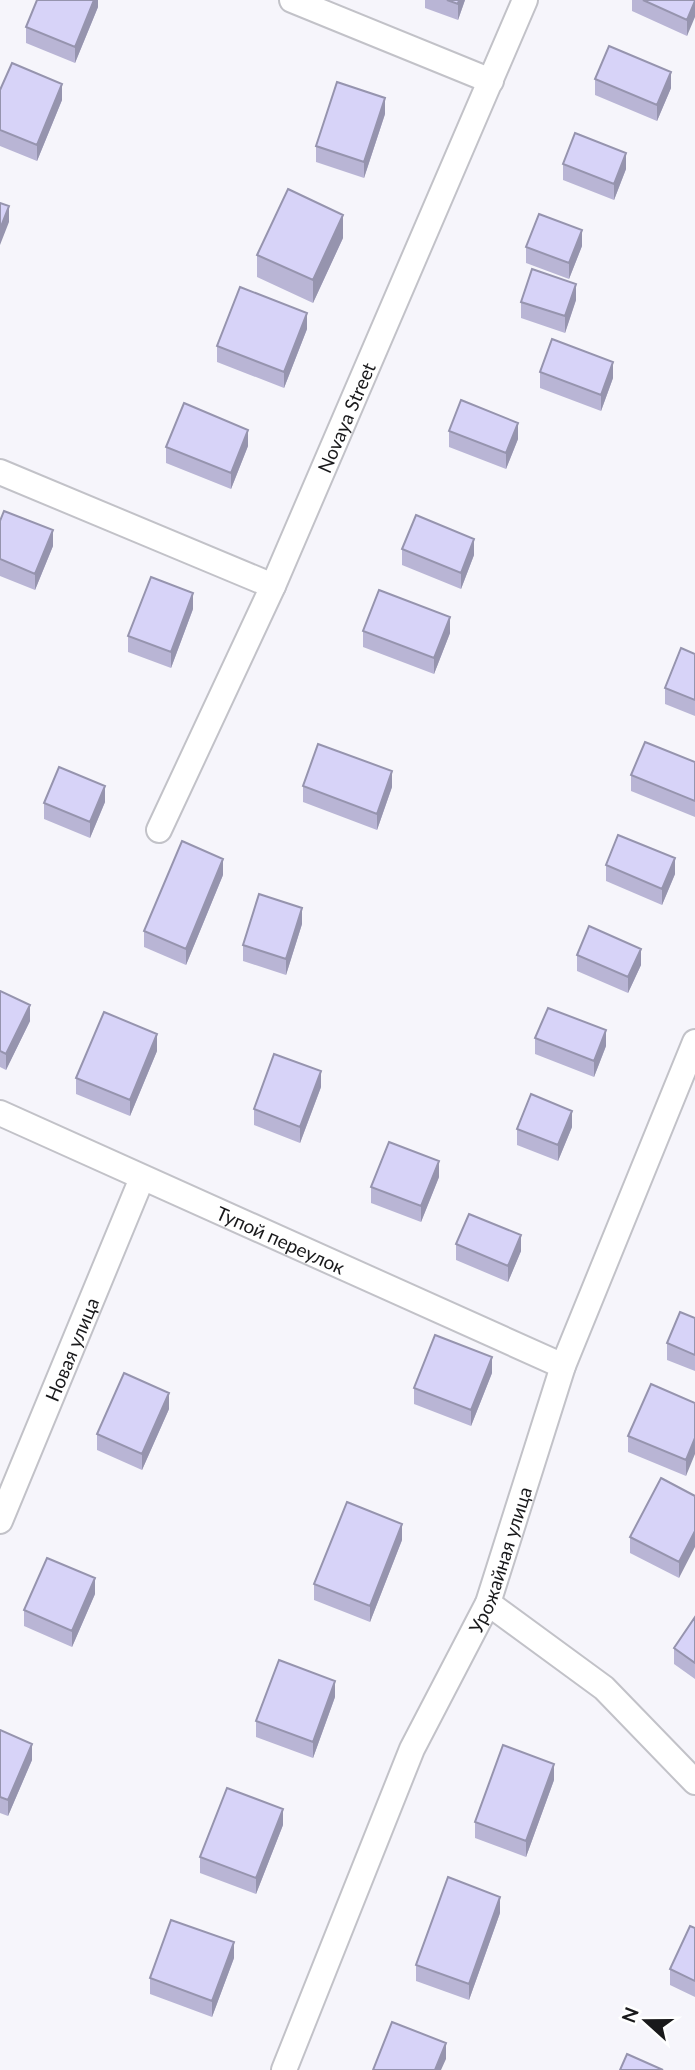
<svg xmlns="http://www.w3.org/2000/svg" width="695" height="2070" font-family="Lato,sans-serif">
<style>
.lines{fill:none;stroke-linecap:round;stroke-linejoin:round}
.street-casing{stroke:#c2c2c8;stroke-width:28}
.street{stroke:#fff;stroke-width:24}
.wall{fill:#b9b5d5}
.shaded-wall{fill:#9694ae}
.building{fill:#d7d3f8;stroke:#9694ae;stroke-width:2}
.labels{text-anchor:middle;dominant-baseline:central;stroke-width:5;stroke-linejoin:round;paint-order:stroke}
.street-label{font-size:19px;fill:#19191b;stroke:#fff}
</style>
<rect width="100%" height="100%" fill="#f6f5fb"/>
<g class="lines">
<g class="street-casing">
<g id="street">
<path d="M292,0L491,81"/>
<path d="M0,472L273,586"/>
<path id="s1" d="M159,830L273,586L525,0"/>
<path id="s2" d="M0,1113L563,1366"/>
<path id="s3" d="M0,1521L142,1178"/>
<path d="M488,1603L604,1688L695,1782"/>
<path id="s4" d="M284,2070L412,1749L488,1603L563,1366L695,1042"/>
</g>
</g>
<use href="#street" class="street"/>
</g>
<path class="wall" d="M98,0V7L75,63L26,43V27Z
M425,0H465L458,20L425,8Z
M632,0H695L687,36L632,11Z
M595,79L671,88L657,121L595,95Z
M0,90L62,100L37,161L0,146Z
M385,114L364,178L316,162V146Z
M563,164L626,169L614,200L563,180Z
M343,238L313,303L257,277V255Z
M582,246L569,279L526,263V247Z
M576,300L565,333L521,318V302Z
M307,329L284,388L217,362V346Z
M540,372L613,378L601,411L540,388Z
M449,431L518,439L506,469L449,447Z
M248,446L231,489L166,463V447Z
M0,521L53,546L35,590L0,576Z
M402,549L474,555L461,589L402,565Z
M193,609L171,668L128,652V636Z
M363,631L450,633L434,674L363,647Z
M695,654V716L665,704V688Z
M695,762V817L631,791V775Z
M303,786L392,787L377,830L303,802Z
M105,802L90,838L44,819V803Z
M606,865L675,874L662,905L606,881Z
M223,875L186,965L144,947V931Z
M302,924L286,975L243,961V945Z
M577,955L641,965L628,993L577,971Z
M0,991L30,1021L6,1070L0,1067Z
M535,1038L606,1046L594,1077L535,1054Z
M157,1051L130,1116L76,1094V1078Z
M321,1087L300,1143L254,1125V1109Z
M572,1127L558,1161L517,1145V1129Z
M439,1177L421,1222L371,1203V1187Z
M456,1244L521,1251L508,1282L456,1260Z
M695,1318V1371L667,1360V1343Z
M492,1373L471,1426L414,1404V1388Z
M695,1403L686,1476L628,1452V1436Z
M169,1409L142,1470L97,1450V1434Z
M695,1496L679,1578L630,1553V1537Z
M402,1540L370,1622L314,1600V1584Z
M95,1594L72,1647L24,1626V1610Z
M695,1617V1679L674,1664V1648Z
M335,1697L313,1758L256,1737V1721Z
M0,1730L32,1760L8,1816L0,1813Z
M554,1780L526,1857L475,1838V1822Z
M283,1825L256,1894L200,1873V1857Z
M500,1913L469,2000L416,1981V1965Z
M695,1928V1997L670,1985V1969Z
M234,1958L212,2017L150,1994V1978Z"/>
<path class="shaded-wall" d="M94,0H98V7L75,63V47Z
M459,0H465L458,20V4Z
M695,1V17L687,36V20Z
M671,72V88L657,121V105Z
M62,84V100L37,161V145Z
M385,98V114L364,178V162Z
M626,153V169L614,200V184Z
M9,206V222L0,245V229Z
M343,215V238L313,303V280Z
M582,230V246L569,279V263Z
M576,284V300L565,333V316Z
M307,313V329L284,388V372Z
M613,362V378L601,411V395Z
M518,423V439L506,469V453Z
M248,430V446L231,489V473Z
M53,530V546L35,590V574Z
M474,539V555L461,589V573Z
M193,593V609L171,668V652Z
M450,617V633L434,674V658Z
M392,771V787L377,830V814Z
M105,786V802L90,838V822Z
M675,858V874L662,905V889Z
M223,859V875L186,965V949Z
M302,908V924L286,975V959Z
M641,949V965L628,993V977Z
M30,1005V1021L6,1070V1054Z
M606,1030V1046L594,1077V1061Z
M157,1034V1051L130,1116V1100Z
M321,1071V1087L300,1143V1127Z
M572,1111V1127L558,1161V1145Z
M439,1161V1177L421,1222V1206Z
M521,1235V1251L508,1282V1266Z
M492,1357V1373L471,1426V1410Z
M169,1393V1409L142,1470V1454Z
M695,1438V1454L686,1476V1460Z
M402,1524V1540L370,1622V1606Z
M695,1531V1547L679,1578V1562Z
M95,1578V1594L72,1647V1631Z
M335,1681V1697L313,1758V1742Z
M32,1744V1760L8,1816V1800Z
M554,1764V1780L526,1857V1841Z
M283,1809V1825L256,1894V1878Z
M500,1897V1913L469,2000V1984Z
M234,1942V1958L212,2017V2001Z
M446,2043V2059L441,2070H435Z"/>
<path class="building" d="M37,0H94L75,47L26,27Z
M447,0H459L458,4Z
M643,0H695V1L687,20Z
M609,46L671,72L657,105L595,79Z
M12,63L62,84L37,145L0,130V90Z
M337,82L385,98L364,162L316,146Z
M575,133L626,153L614,184L563,164Z
M288,189L343,215L313,280L257,255Z
M0,203L9,206L0,229Z
M539,214L582,230L569,263L526,247Z
M532,269L576,284L565,316L521,302Z
M240,287L307,313L284,372L217,346Z
M552,339L613,362L601,395L540,372Z
M461,400L518,423L506,453L449,431Z
M184,403L248,430L231,473L166,447Z
M4,511L53,530L35,574L0,559V521Z
M416,515L474,539L461,573L402,549Z
M151,577L193,593L171,652L128,636Z
M379,590L450,617L434,658L363,631Z
M681,648L695,654V700L665,688Z
M645,742L695,762V801L631,775Z
M318,744L392,771L377,814L303,786Z
M59,767L105,786L90,822L44,803Z
M618,835L675,858L662,889L606,865Z
M182,841L223,859L186,949L144,931Z
M259,894L302,908L286,959L243,945Z
M589,926L641,949L628,977L577,955Z
M0,991L30,1005L6,1054L0,1051Z
M548,1008L606,1030L594,1061L535,1038Z
M104,1012L157,1034L130,1100L76,1078Z
M274,1054L321,1071L300,1127L254,1109Z
M531,1094L572,1111L558,1145L517,1129Z
M389,1142L439,1161L421,1206L371,1187Z
M469,1214L521,1235L508,1266L456,1244Z
M680,1312L695,1318V1355L667,1343Z
M435,1335L492,1357L471,1410L414,1388Z
M124,1373L169,1393L142,1454L97,1434Z
M651,1384L695,1403V1438L686,1460L628,1436Z
M661,1478L695,1496V1531L679,1562L630,1537Z
M347,1502L402,1524L370,1606L314,1584Z
M47,1558L95,1578L72,1631L24,1610Z
M695,1617V1663L674,1648Z
M279,1660L335,1681L313,1742L256,1721Z
M0,1730L32,1744L8,1800L0,1797Z
M503,1745L554,1764L526,1841L475,1822Z
M227,1788L283,1809L256,1878L200,1857Z
M448,1877L500,1897L469,1984L416,1965Z
M171,1920L234,1942L212,2001L150,1978Z
M690,1926L695,1928V1981L670,1969Z
M392,2022L446,2043L435,2070H373Z
M627,2054L663,2070H620Z"/>
<g class="labels">
<g class="street-label">
<text stroke="none"><textPath href="#s1" startOffset="453">Novaya Street</textPath></text>
<text stroke="none"><textPath href="#s2" startOffset="308">Тупой переулок</textPath></text>
<text stroke="none"><textPath href="#s3" startOffset="186">Новая улица</textPath></text>
<text stroke="none"><textPath href="#s4" startOffset="555">Урожайная улица</textPath></text>
</g>
</g>
<g transform="translate(646 2021) rotate(291)" stroke="#ffffff" stroke-width="5" paint-order="stroke">
<path d="M0-5L12 26L0 18L-12 26Z" fill="#19191b"/>
<text y="-10" font-size="19" font-weight="bold" text-anchor="middle" fill="#19191b">N</text>
</g>
</svg>
